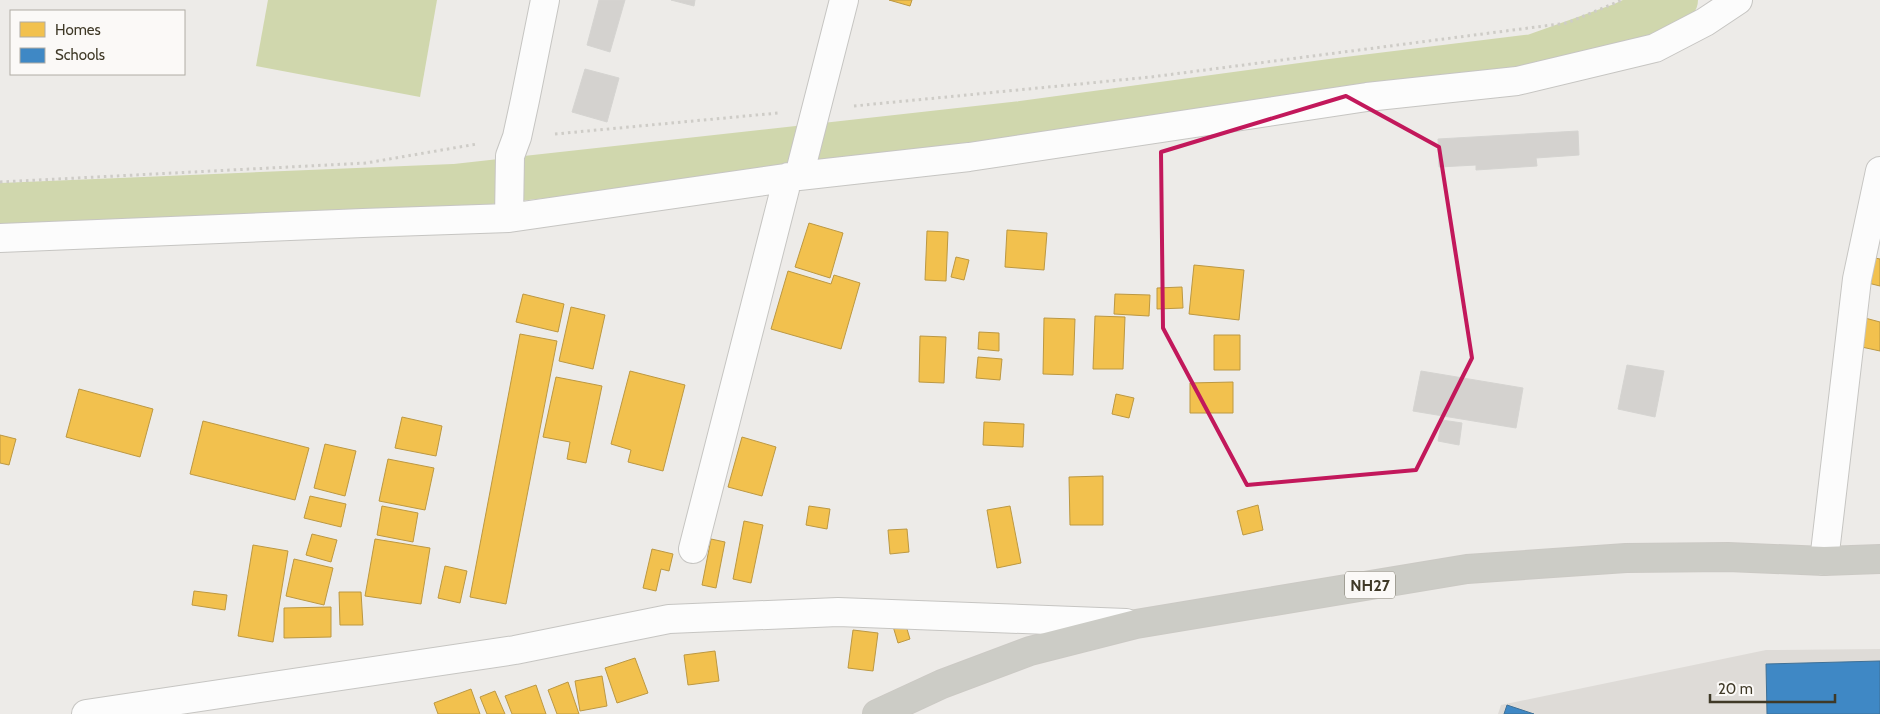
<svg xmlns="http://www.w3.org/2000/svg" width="1880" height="714" font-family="Cabin,sans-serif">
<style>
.built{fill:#dedbd7}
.water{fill:#d0d7ad}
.homes{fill:#f2c14e;stroke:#bc9842}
.schools{fill:#3f88c5;stroke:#3f7096}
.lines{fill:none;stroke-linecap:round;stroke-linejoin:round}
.canal{stroke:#d0d7ad;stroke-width:44}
.building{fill:#d4d2cf;stroke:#d5d4d1}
.minor-casing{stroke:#c6c5c2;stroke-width:30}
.tertiary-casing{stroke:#c6c5c2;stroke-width:30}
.trunk-casing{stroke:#cbc9c4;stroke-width:30}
.path{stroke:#ceccc7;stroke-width:3;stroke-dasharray:2.5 4;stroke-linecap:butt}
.minor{stroke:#fcfcfc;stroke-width:28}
.tertiary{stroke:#fcfcfc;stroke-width:28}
.trunk{stroke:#ccccc6;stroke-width:28}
.marked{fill:none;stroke:#c2185b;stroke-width:4;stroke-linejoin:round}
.labels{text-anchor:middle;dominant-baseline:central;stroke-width:5;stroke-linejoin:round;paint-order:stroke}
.shield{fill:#fbf9f7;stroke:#777365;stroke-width:1}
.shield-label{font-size:16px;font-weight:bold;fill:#3f3927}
</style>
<rect width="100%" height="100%" fill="#edebe8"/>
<path class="built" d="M1880,649V714H1498L1501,705L1766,650Z"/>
<path class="water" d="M268,0H437L420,97L256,66Z"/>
<path class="homes" d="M889,0H912L910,6Z
M809,223L843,233L830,278L795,267Z
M1007,230L1047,233L1044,270L1005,267Z
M927,231L948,232L946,281L925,280Z
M956,257L969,260L964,280L951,277Z
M1875,258L1880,259V286L1868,283Z
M1194,265L1244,270L1239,320L1189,314Z
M788,271L831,284L834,275L860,283L841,349L771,329Z
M1182,287L1183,308L1157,309V288Z
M523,294L564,304L558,332L516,322Z
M1115,294L1150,295L1149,316L1114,314Z
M571,307L605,315L593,369L559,361Z
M1095,316L1125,317L1123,369H1093Z
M1044,318L1075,319L1073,375L1043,374Z
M1865,318L1880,322V351L1857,346Z
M979,332L999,333V351L978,349Z
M520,334L557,341L506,604L470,597Z
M1214,335H1240V370H1214Z
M920,336L946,337L944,383L919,382Z
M978,357L1002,359L1000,380L976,378Z
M630,371L685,385L663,471L628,462L631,450L611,444Z
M556,377L602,386L586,463L567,459L570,442L543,437Z
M1233,382V413H1190V383Z
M79,389L153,409L140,457L66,437Z
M1116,394L1134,398L1129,418L1112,414Z
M402,417L442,426L436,456L395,448Z
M203,421L309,448L295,500L190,474Z
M984,422L1024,424L1023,447L983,445Z
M0,435L16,439L9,465L0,463Z
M742,437L776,447L762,496L728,487Z
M325,444L356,451L345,496L314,488Z
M388,459L434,468L425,510L379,501Z
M1103,476V525H1070L1069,477Z
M310,496L346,504L341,527L304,518Z
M1258,505L1263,530L1243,535L1237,511Z
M382,506L418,513L413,542L377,535Z
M809,506L830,509L827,529L806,525Z
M1010,506L1021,563L997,568L987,510Z
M744,521L763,525L751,583L733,579Z
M907,529L909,552L890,554L888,530Z
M312,534L337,540L331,562L306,555Z
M375,539L430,548L421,604L365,596Z
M711,539L725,542L716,588L702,585Z
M253,545L288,551L273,642L238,636Z
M652,549L673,554L669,571L661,569L656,591L643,588Z
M294,559L333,568L324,605L286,596Z
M445,566L467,571L460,603L438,598Z
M194,591L227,595L225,610L192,605Z
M339,592H361L363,625H340Z
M331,607V637L284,638V608Z
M904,619L910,639L898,643L892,623Z
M853,630L878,633L873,671L848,668Z
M715,651L719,681L688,685L684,655Z
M635,658L648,693L617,703L605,668Z
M602,676L607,706L580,711L575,681Z
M568,682L579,714H557L548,690Z
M536,685L546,714H512L505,696Z
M471,689L480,714H438L434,703Z
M495,691L505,714H487L480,697Z"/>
<path class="schools" d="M1880,661V714H1767L1766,664Z
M1507,705L1534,714H1504Z"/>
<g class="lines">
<path class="canal" d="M0,205L454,186L1021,123L1330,81L1534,56L1621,25L1676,0"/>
</g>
<path class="building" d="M599,0H625L610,52L587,45Z
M671,0H695L694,6Z
M585,69L619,78L607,122L572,112Z
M1578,131L1579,155L1536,158L1537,166L1476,170V165L1439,167L1438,139Z
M1627,365L1664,371L1655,417L1618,409Z
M1421,371L1523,388L1516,428L1413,411Z
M1442,420L1462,423L1459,445L1438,441Z"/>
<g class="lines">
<g class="minor-casing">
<path id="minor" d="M799,176L844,0
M509,218L510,156L517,137L525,100L545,0
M0,238L363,223L509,218L799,176L969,157L1367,97L1517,81L1655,48L1705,22L1738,0
M693,549L788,177"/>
</g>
<g class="tertiary-casing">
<path id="tertiary" d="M1824,561L1857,279L1880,171
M86,714L515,650L669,619L838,612L1126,623"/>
</g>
<g class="trunk-casing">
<path id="trunk" d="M877,714L942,684L1030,651L1136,624L1467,569L1626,558L1728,557L1824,561L1880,559"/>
</g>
<path class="path" d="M854,106L1151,77L1567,23L1622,0
M555,134L778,113
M0,182L366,163L477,144"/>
<use href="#minor" class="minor"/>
<use href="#tertiary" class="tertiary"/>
<use href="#trunk" class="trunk"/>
</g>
<path class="marked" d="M1346,96L1439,147L1472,358L1416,470L1247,485L1163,328L1161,152Z"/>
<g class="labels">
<rect class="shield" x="1345" y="571.5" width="50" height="27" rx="4"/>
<g class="shield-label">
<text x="1370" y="585">NH27</text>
</g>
</g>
<rect x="10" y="10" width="175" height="65" fill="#fbf9f7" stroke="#b0aca4"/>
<rect x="20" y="22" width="25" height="15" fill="#f2c14e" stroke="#b0aca4"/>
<text x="55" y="35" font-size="15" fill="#3f3927">Homes</text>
<rect x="20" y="48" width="25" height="15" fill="#3f88c5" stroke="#b0aca4"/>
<text x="55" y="60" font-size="15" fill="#3f3927">Schools</text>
<path d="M1710 694v8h125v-8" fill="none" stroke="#3f3927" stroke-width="2.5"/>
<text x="1718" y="694" font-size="15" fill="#3f3927" stroke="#fbf9f7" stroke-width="4" paint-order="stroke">20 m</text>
</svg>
